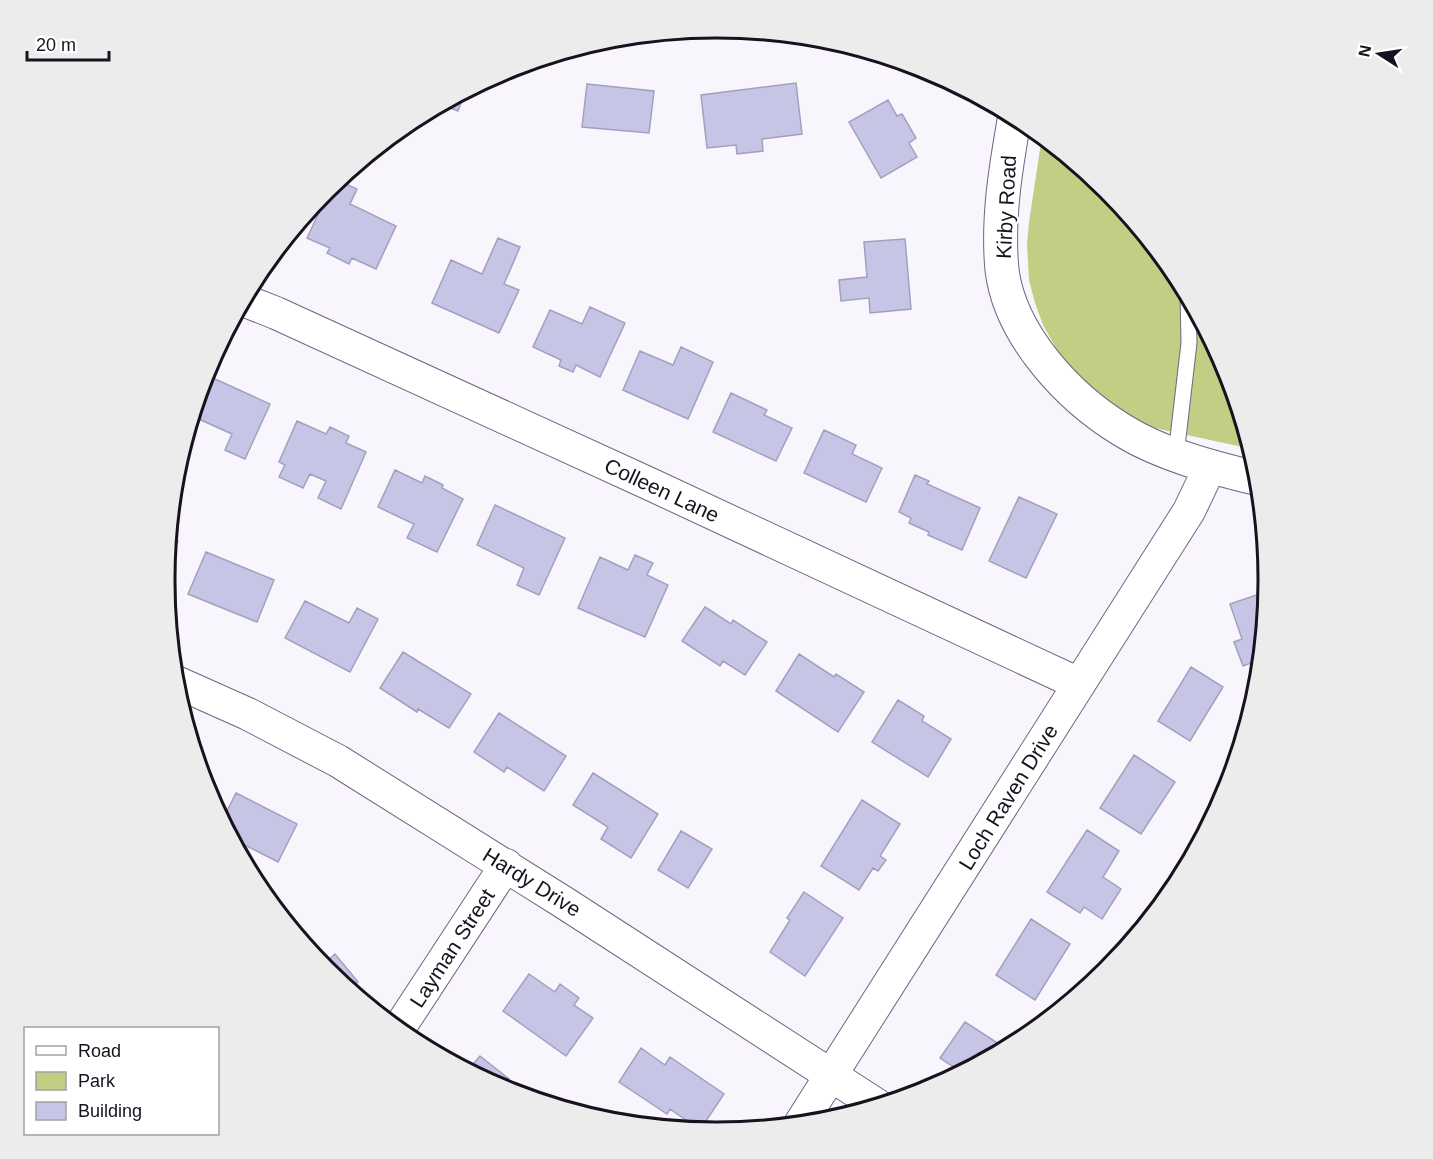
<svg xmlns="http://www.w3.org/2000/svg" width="1433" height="1159" font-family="Helvetica,sans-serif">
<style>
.green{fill:#c1ce83}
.building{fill:#c6c5e5;stroke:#a1a0bf;stroke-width:1.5}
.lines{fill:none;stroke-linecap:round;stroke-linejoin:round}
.service-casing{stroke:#716580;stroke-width:17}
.minor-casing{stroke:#716580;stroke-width:34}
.secondary-casing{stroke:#716580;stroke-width:35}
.service{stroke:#fff;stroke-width:15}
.minor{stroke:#fff;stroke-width:32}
.secondary{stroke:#fff;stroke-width:33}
.labels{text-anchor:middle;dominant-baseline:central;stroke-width:4.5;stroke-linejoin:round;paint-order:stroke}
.street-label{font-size:21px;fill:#17121d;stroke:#fff}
.rim{fill:none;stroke:#17121d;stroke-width:3}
</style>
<rect width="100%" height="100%" fill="#f8f5fc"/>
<path class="green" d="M1042,136L1107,189L1176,273L1227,368L1252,449L1145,426L1102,401L1060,355L1043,325L1035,303L1029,280L1027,245L1029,222Z"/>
<path class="building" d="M796,83L802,134L762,139L763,151L737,154L736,145L707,148L701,95Z
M587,84L654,91L649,133L582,127Z
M466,90L458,111L440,104Z
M888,100L897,116L902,114L916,138L909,143L917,157L881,178L849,122Z
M337,180L357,189L350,204L396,226L376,269L352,258L349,264L327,253L330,248L307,238L333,183Z
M498,238L520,247L504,284L519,290L499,333L432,303L451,260L482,274Z
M905,239L911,309L870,313L869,298L841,301L839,280L867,277L864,242Z
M590,307L625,323L600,377L576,365L573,372L559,366L561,360L533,347L550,310L582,324Z
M681,347L713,362L688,419L623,390L640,351L673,365Z
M204,374L270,404L245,459L225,450L232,434L192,416Z
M731,393L767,410L764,415L792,428L776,461L713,432Z
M297,421L326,434L330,427L349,436L346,443L366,452L341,509L318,498L326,481L310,474L303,488L279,477L285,465L279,462Z
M824,430L856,445L852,454L882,468L866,502L804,473Z
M395,470L422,483L425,476L443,485L442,488L463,499L437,552L407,538L414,524L378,507Z
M915,475L929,481L927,484L980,508L962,550L928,535L929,532L909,523L911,518L899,512Z
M1019,497L1057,514L1026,578L989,561Z
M495,505L565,538L539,595L517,585L524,568L477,545Z
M168,538L178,541L164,580V579Z
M206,552L274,580L257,622L188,594Z
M635,555L653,563L647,575L668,585L645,637L578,608L600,557L628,570Z
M1268,591L1263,635L1259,637L1262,646L1261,659L1243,666L1234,642L1242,639L1230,604Z
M305,601L349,623L357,608L378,619L350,672L285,638Z
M705,607L731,624L733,620L767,642L745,675L723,661L720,666L682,641Z
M403,652L471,694L449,728L418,709L417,712L380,688Z
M799,654L834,677L836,674L864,692L838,732L776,691Z
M1191,667L1223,687L1190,741L1158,721Z
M898,700L924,716L922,721L951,739L928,777L872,742Z
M499,713L566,756L544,791L507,767L504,772L474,752Z
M1134,755L1175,782L1141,834L1100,808Z
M593,773L658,814L631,858L601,839L608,827L573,805Z
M236,793L297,824L278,862L237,841L235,845L222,821Z
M862,800L900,824L880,856L886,860L878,871L873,868L859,890L821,866Z
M1087,830L1119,851L1103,877L1121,889L1102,919L1084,907L1080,913L1047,892Z
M681,831L712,849L688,888L658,870Z
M804,892L843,918L805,976L770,952L790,920L787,918Z
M1031,919L1070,944L1035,1000L996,975Z
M296,928L325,963L335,954L358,982L349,989L326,970L293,930Z
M529,974L555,992L560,984L579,998L574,1005L593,1018L566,1056L503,1011Z
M965,1022L1002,1046L1009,1037L1017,1042L961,1072L940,1058Z
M641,1048L665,1065L670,1057L724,1094L700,1130L670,1109L667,1114L619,1082Z
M480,1056L509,1079L502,1088L468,1070Z"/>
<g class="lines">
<g class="service-casing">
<path id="service" d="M1176,455L1189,343L1188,295"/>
</g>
<g class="minor-casing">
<path id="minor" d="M243,300L276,313L652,485L1079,684
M174,681L248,714L338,761L563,902L877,1105
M398,1030L506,865
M800,1124L1189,511L1210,467"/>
</g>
<g class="secondary-casing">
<path id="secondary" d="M1015,115C1006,166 997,218 1002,270C1010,335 1068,397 1122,430C1162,455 1214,468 1259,479"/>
</g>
<use href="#service" class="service"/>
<use href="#minor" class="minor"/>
<use href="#secondary" class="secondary"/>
</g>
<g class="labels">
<g class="street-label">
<text transform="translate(1006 207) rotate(-87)">Kirby Road</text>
<text transform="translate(662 490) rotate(25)">Colleen Lane</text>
<text transform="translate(1008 797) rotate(-58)">Loch Raven Drive</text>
<text transform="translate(532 882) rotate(32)">Hardy Drive</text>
<text transform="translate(452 948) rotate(-57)">Layman Street</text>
</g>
</g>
<path d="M0 0H1433V1159H0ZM716 38H717A541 541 0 0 1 1258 579V581A541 541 0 0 1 717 1122H716A541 541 0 0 1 175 581V579A541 541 0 0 1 716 38Z" fill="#ececed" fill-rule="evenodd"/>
<path class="rim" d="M716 38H717A541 541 0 0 1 1258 579V581A541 541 0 0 1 717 1122H716A541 541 0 0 1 175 581V579A541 541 0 0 1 716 38Z"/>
<rect x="24" y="1027" width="195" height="108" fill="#ffffff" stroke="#a2a0a5" stroke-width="1.5"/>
<rect x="36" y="1046" width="30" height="9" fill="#ffffff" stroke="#a2a0a5" stroke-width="1.5"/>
<text x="78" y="1057" font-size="18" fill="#17121d">Road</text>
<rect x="36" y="1072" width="30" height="18" fill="#c1ce83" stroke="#a2a0a5" stroke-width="1.5"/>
<text x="78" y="1087" font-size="18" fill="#17121d">Park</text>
<rect x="36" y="1102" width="30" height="18" fill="#c6c5e5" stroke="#a2a0a5" stroke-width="1.5"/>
<text x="78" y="1117" font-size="18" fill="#17121d">Building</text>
<g transform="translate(1379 54) rotate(282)" stroke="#ffffff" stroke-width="4.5" paint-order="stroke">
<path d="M0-4.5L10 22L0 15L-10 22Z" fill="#17121d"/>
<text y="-9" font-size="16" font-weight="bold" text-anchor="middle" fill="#17121d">N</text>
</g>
<path d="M27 51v9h82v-9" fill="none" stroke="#17121d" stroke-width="3"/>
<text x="36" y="51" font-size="18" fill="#17121d" stroke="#ffffff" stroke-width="4.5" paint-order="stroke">20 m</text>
</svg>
